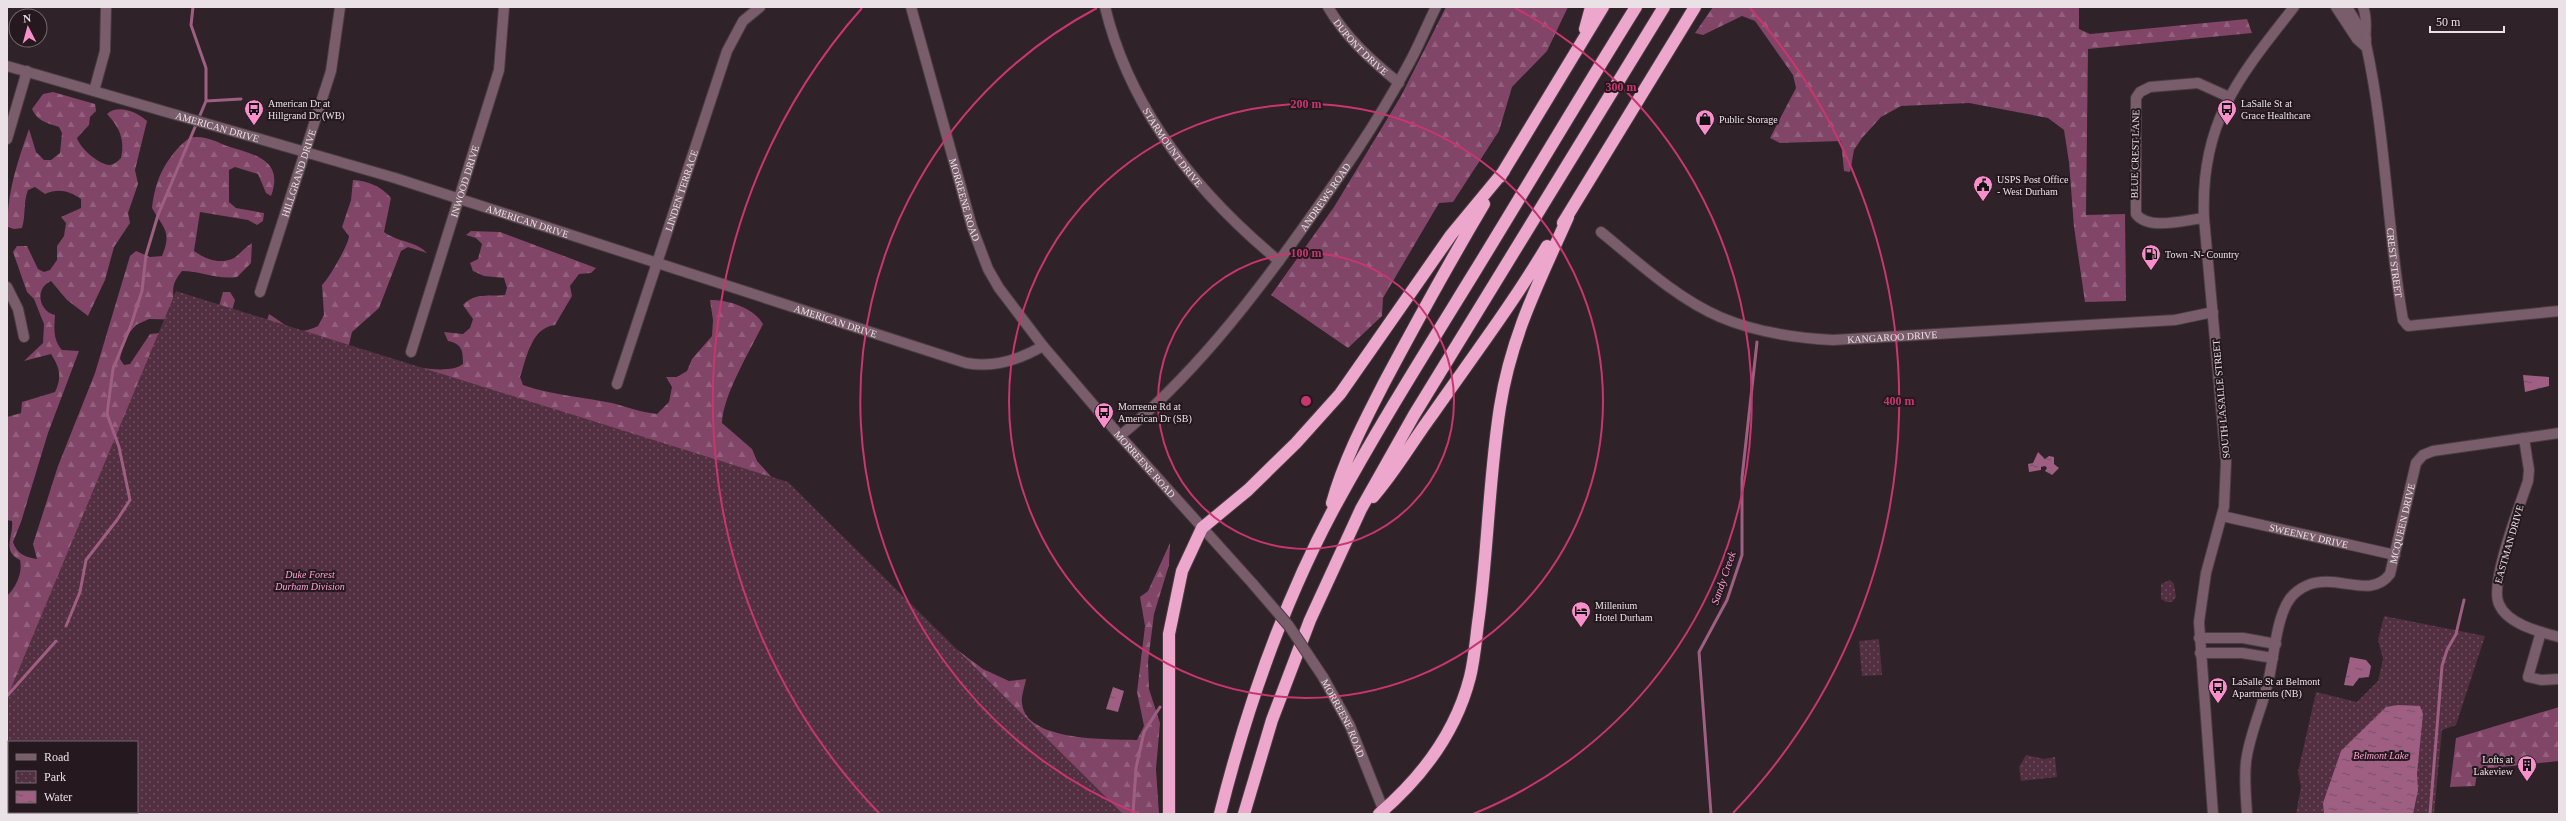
<svg xmlns="http://www.w3.org/2000/svg" width="2566" height="821" font-family="Georgia,serif">
<style>
.forest{fill:url(#forest-firs);fill-rule:evenodd}
.park{fill:url(#park-dots);fill-rule:evenodd}
.water{fill:url(#water-ripples)}
.lines{fill:none;stroke-linecap:round;stroke-linejoin:round}
.stream{stroke:#9e5f82;stroke-width:3}
.minor-casing{stroke:#493d42;stroke-width:12}
.highway-casing{stroke:#493d42;stroke-width:14}
.minor{stroke:#795d6b;stroke-width:10}
.highway{stroke:#eda7cc;stroke-width:12}
.minor-bridge-casing{stroke:#493d42;stroke-width:12;stroke-linecap:butt}
.minor-bridge{stroke:#795d6b;stroke-width:10}
.ring{fill:none;stroke:#c83670;stroke-width:2}
.labels{text-anchor:middle;dominant-baseline:central;stroke-width:4;stroke-linejoin:round;paint-order:stroke}
.street-label{font-size:10px;fill:#e9e1e5;stroke:#25191f}
.poi-label{font-size:10px;fill:#e9e1e5;stroke:#25191f;text-anchor:start}
.park-label{font-size:10px;font-style:italic;fill:#fba0d1;stroke:#25191f}
.water-label{font-size:11px;font-style:italic;fill:#f99ecf;stroke:#25191f}
.centre{fill:#c83670;stroke:#25191f;stroke-width:2}
.ring-label{font-size:12px;text-anchor:middle;font-weight:bold;fill:#c83670;stroke:#25191f;stroke-width:4;stroke-linejoin:round;paint-order:stroke}
</style>
<defs>
<pattern id="forest-firs" width="22" height="20" patternUnits="userSpaceOnUse"><rect width="22" height="20" fill="#814567"/><path d="M5 1l3.5 6h-7zM16 11l3.5 6h-7z" fill="#93607d"/></pattern>
<pattern id="park-dots" width="8" height="8" patternUnits="userSpaceOnUse"><rect width="8" height="8" fill="#532f42"/><path d="M2 2h.1M6 6h.1" fill="none" stroke="#6c4d5d" stroke-width="1.8" stroke-linecap="round"/></pattern>
<pattern id="water-ripples" width="26" height="14" patternUnits="userSpaceOnUse"><rect width="26" height="14" fill="#9e5f82"/><path d="M2 4q2-2 4 0t4 0M15 11q2-2 4 0t4 0" fill="none" stroke="#765367"/></pattern>
</defs>
<rect width="100%" height="100%" fill="#2f2228"/>
<path class="forest" d="M1446,7H1568L1547,51L1512,87L1499,131L1453,202L1439,203L1383,298L1382,316L1348,348L1271,295L1334,207L1401,96Z
M1713,7H2079V29L2090,34L2247,19L2252,33L2088,49L2086,215L2125,214L2126,301L2085,302L2074,227L2069,162L2064,130L2048,118L1969,103L1901,106L1881,117L1862,138L1854,150L1850,172L1844,171L1841,141L1780,143L1770,138L1796,88L1793,75L1755,21L1742,16L1703,35L1695,33Z
M53,92L95,104L96,111L90,117L89,125L77,138C80,148 99,165 110,165C115,164 118,161 121,158C125,140 120,128 107,114C118,104 137,112 147,121L135,170L138,184L128,213L130,223L114,247L105,280L88,316L67,300L51,281C34,289 39,311 55,315C54,328 53,340 62,350L79,351L48,433L21,522L13,542C17,554 25,557 37,559L33,544L58,466L95,373L130,256L136,251L150,257L162,256C172,232 164,229 152,208C155,183 162,165 180,146C184,142 189,137 195,137C206,136 218,142 227,146C252,154 285,159 271,196L266,193L258,174L235,167L229,170V202L236,208L264,213L263,221L257,225L248,220L200,212L194,251C205,259 220,265 234,258C240,254 245,247 252,243L251,263L237,277C217,280 201,271 182,271C173,282 172,288 174,301L218,310L223,292H230L235,300L229,321L149,319L136,325L124,339L120,359L124,365L130,364L150,334L266,323L269,314C289,326 293,338 318,326L324,315L322,285C328,280 349,244 349,236L342,227L351,200L353,180C368,181 381,186 391,198L384,232C397,242 416,241 427,253L408,247L401,251L379,308L352,332L348,349C373,356 442,380 463,364C463,350 462,344 448,341L444,332L463,334L470,328L473,319L463,305C475,292 489,297 505,295L507,288L504,278L484,276L473,271L470,263L478,259L482,244L476,238L466,235L471,231L500,232L596,268L591,273L579,274L570,286L572,296L555,325C531,328 527,357 520,377L523,385C552,395 582,397 612,403C628,407 639,412 657,414L669,402L672,387L666,377H677L687,371L692,359L712,336L713,320L710,300C728,300 753,307 763,324C750,351 723,395 722,423L752,449L757,461L798,506L956,649L983,669L1009,681L1026,679C1025,686 1021,696 1022,703C1025,742 1110,739 1137,740L1144,726L1137,692L1145,626L1140,597L1148,591L1170,543L1169,565L1154,614L1148,662L1149,689L1160,723L1156,769L1159,814H7V596C16,587 23,573 20,560C1,551 14,536 12,521L7,520V417L21,413L22,402L55,392C62,377 60,368 51,354L24,361L43,343L44,324L34,299L27,292L13,252L17,246H27L38,269L44,272L50,270L57,260V246L64,236L66,223L61,217L81,208V199C69,191 59,188 45,194L35,187L28,190C23,203 26,215 22,228L14,229L8,227C6,195 18,160 29,129L36,152L44,160H51L60,153L62,133L59,127C47,123 37,121 32,109L43,94ZM9,742H137V812H9Z
M2559,707V761L2492,768L2477,773L2475,786L2450,787L2456,738Z"/>
<path class="park" d="M176,291L788,482L1123,814H7V698ZM9,742H137V812H9Z
M2170,580L2174,584L2176,597L2172,602H2166L2161,599V584Z
M2384,616L2485,636L2456,725L2442,730L2434,814H2296L2301,787L2298,772L2316,692L2357,702L2378,681L2383,659L2378,640Z
M1879,639L1882,675L1862,676L1859,641Z
M2026,755L2044,759L2055,757L2057,777L2021,781L2019,767Z"/>
<path class="water" d="M2523,375L2549,377V386L2525,392Z
M2038,452L2045,459L2049,456L2054,457V464L2059,468L2052,475L2045,471L2047,468L2045,466L2041,467V470L2029,472L2028,464L2033,463Z
M2350,657L2366,660L2371,666L2369,677L2359,678L2353,686L2344,685Z
M1113,687L1124,691L1118,712L1106,709Z
M2398,705L2420,706L2423,714L2417,774L2418,790L2413,814H2324L2323,803L2341,751L2386,707Z"/>
<g class="lines">
<path class="stream" d="M206,101L241,99
M66,626L80,592L86,560L117,520L130,500L119,447L107,414L113,369L131,325L142,291L146,255L158,215L206,101V68L191,25L193,7
M7,696L56,641
M1133,814L1136,768L1144,732L1160,707
M1711,814L1699,652L1727,600L1742,555V478L1757,342
M2430,814L2442,666L2447,650L2456,634L2464,600"/>
<g class="minor-casing">
<g id="minor">
<path id="s1" d="M911,7L972,227L988,269L999,288L1043,346L1120,436L1253,584"/>
<path id="s2" d="M1105,7C1130,110 1199,195 1279,261"/>
<path id="s3" d="M1328,7C1346,38 1372,61 1399,83"/>
<path d="M2336,7L2357,39L2366,47"/>
<path d="M2347,7L2366,39"/>
<path id="s4" d="M2363,7C2369,22 2363,34 2367,49C2386,138 2387,230 2403,320L2408,326L2559,311"/>
<path id="s5" d="M7,66L395,178L966,363C993,368 1019,360 1043,346"/>
<path d="M94,91L105,51L106,7"/>
<path d="M7,139L27,71"/>
<path d="M2204,218C2184,220 2149,231 2136,214V98L2140,92L2150,87L2198,83L2229,97"/>
<path id="s6" d="M1601,232C1638,262 1676,298 1720,317C1755,332 1796,338 1833,340L2175,320L2213,312"/>
<path d="M7,287L18,309L24,337"/>
<path id="s7" d="M260,292L331,71L340,7"/>
<path id="s8" d="M411,352L499,70L504,7"/>
<path id="s9" d="M617,384L727,51L743,21L760,7"/>
<path id="s10" d="M1120,436C1190,378 1247,306 1300,232C1338,179 1376,125 1407,67C1418,48 1426,27 1436,7"/>
<path d="M2524,438L2529,470L2528,481C2520,505 2489,584 2499,604C2507,624 2540,632 2559,637"/>
<path id="s11" d="M2222,516L2395,555"/>
<path d="M2541,632L2528,677L2541,680L2559,679"/>
<path d="M2199,638H2243L2276,644"/>
<path d="M2200,653H2242L2273,658"/>
<path id="s12" d="M1323,677L1350,726L1385,814"/>
<path d="M2213,814L2199,622L2206,573L2224,507L2226,462L2204,218C2200,123 2238,78 2294,7"/>
<path id="s13" d="M2247,814C2246,797 2244,779 2246,762C2249,736 2261,711 2267,686C2274,662 2275,621 2289,600C2293,594 2301,588 2308,585C2337,573 2371,600 2390,574L2416,463L2423,455L2433,451L2559,433"/>
</g>
</g>
<g class="highway-casing">
<path id="highway" d="M1585,29L1591,7
M1500,177L1603,7
M1563,223L1695,7
M1373,497C1395,472 1412,442 1432,415C1471,359 1512,305 1547,246
M1332,503C1344,460 1364,422 1384,383C1416,323 1449,263 1484,204
M1169,814V634L1182,571L1202,528L1248,490L1296,443L1340,394L1451,235L1504,171
M1220,814C1246,710 1283,604 1333,510C1377,429 1426,351 1474,273C1528,185 1581,95 1636,7
M1244,814L1272,720L1310,620L1361,509L1414,415L1664,7
M1379,814C1421,778 1456,732 1470,677C1475,657 1476,636 1479,616C1488,547 1489,477 1500,407C1511,336 1539,282 1568,217"/>
</g>
<use href="#minor" class="minor"/>
<use href="#highway" class="highway"/>
<g class="minor-bridge-casing">
<path id="minor-bridge" d="M1253,584L1289,626L1323,677"/>
</g>
<use href="#minor-bridge" class="minor-bridge"/>
</g>
<g class="ring">
<circle cx="1306" cy="401" r="148"/>
<circle cx="1306" cy="401" r="297"/>
<path d="M1139 814A445 445 0 0 1 1097 8M1515 8A445 445 0 0 1 1473 814"/>
<path d="M879 813A593 593 0 0 1 862 8M1750 8A593 593 0 0 1 1733 813"/>
</g>
<defs>
<g id="bus-pin" transform="scale(1)"><path d="M0 17L-7.5 6A9.5 9.5 0 1 1 7.5 6Z" fill="#f98fca" stroke="#25191f"/><path d="M-5-6H5V4H4V6H2V4H-2V6H-4V4H-5ZM-3.5-4V0h7V-4ZM-3.5 1.2v1.5H-2V1.2ZM2 1.2v1.5H3.5V1.2Z" fill="#111"/></g>
<g id="shop-pin" transform="scale(1)"><path d="M0 17L-7.5 6A9.5 9.5 0 1 1 7.5 6Z" fill="#f98fca" stroke="#25191f"/><path d="M-5-2.5h2.3a2.7 3.5 0 0 1 5.4 0H5L5.5 6h-11ZM-1.5-2.5h3a1.5 2.3 0 0 0-3 0Z" fill="#111"/></g>
<g id="civic-pin" transform="scale(1)"><path d="M0 17L-7.5 6A9.5 9.5 0 1 1 7.5 6Z" fill="#f98fca" stroke="#25191f"/><path d="M-.6-6.5H3V-4.5H.6V-3L4-1V1h2V6H-6V1h2V-1L-.6-3ZM-1.2 2.5V6h2.4V2.5Z" fill="#111"/></g>
<g id="fuel-pin" transform="scale(1)"><path d="M0 17L-7.5 6A9.5 9.5 0 1 1 7.5 6Z" fill="#f98fca" stroke="#25191f"/><path d="M-5.5-6h7V0h2V4h1.3V-2.5L3-4.5l.8-.8L6-3V5H2.5V1h-1V6h-7ZM-4.2-4.7v3.2H.2V-4.7Z" fill="#111"/></g>
<g id="hotel-pin" transform="scale(1)"><path d="M0 17L-7.5 6A9.5 9.5 0 1 1 7.5 6Z" fill="#f98fca" stroke="#25191f"/><path d="M-6-4.5h1.5V1H6V5H4.5V3h-9V5H-6ZM-4 0a1.8 1.8 0 1 1 3.6 0ZM.5 0V-2.5h3Q6-2.5 6 0Z" fill="#111"/></g>
<g id="building-pin" transform="scale(1)"><path d="M0 17L-7.5 6A9.5 9.5 0 1 1 7.5 6Z" fill="#f98fca" stroke="#25191f"/><path d="M-4-6H4V6H1V3H-1V6H-4ZM-2.5-4.3h1.7v1.8h-1.7ZM.8-4.3h1.7v1.8H.8ZM-2.5-1h1.7V.8h-1.7ZM.8-1h1.7V.8H.8Z" fill="#111"/></g>
</defs>
<g fill-rule="evenodd">
<use href="#bus-pin" x="254" y="109"/>
<use href="#bus-pin" x="2227" y="109"/>
<use href="#shop-pin" x="1705" y="119"/>
<use href="#civic-pin" x="1983" y="185"/>
<use href="#fuel-pin" x="2151" y="254"/>
<use href="#bus-pin" x="1104" y="412"/>
<use href="#hotel-pin" x="1581" y="611"/>
<use href="#bus-pin" x="2218" y="687"/>
<use href="#building-pin" x="2527" y="765"/>
</g>
<g class="labels">
<g class="street-label">
<text stroke="none"><textPath href="#s3" startOffset="52">DUPONT DRIVE</textPath></text>
<text stroke="none"><textPath href="#s5" startOffset="219">AMERICAN DRIVE</textPath></text>
<text stroke="none"><textPath href="#s2" startOffset="157">STARMOUNT DRIVE</textPath></text>
<text transform="translate(2135 154) rotate(-89)">BLUE CREST LANE</text>
<text stroke="none"><textPath href="#s7" startOffset="125">HILLGRAND DRIVE</textPath></text>
<text stroke="none"><textPath href="#s8" startOffset="179">INWOOD DRIVE</textPath></text>
<text stroke="none"><textPath href="#s9" startOffset="204">LINDEN TERRACE</textPath></text>
<text stroke="none"><textPath href="#s10" startOffset="316">ANDREWS ROAD</textPath></text>
<text stroke="none"><textPath href="#s1" startOffset="200">MORREENE ROAD</textPath></text>
<text stroke="none"><textPath href="#s5" startOffset="543">AMERICAN DRIVE</textPath></text>
<text stroke="none"><textPath href="#s4" startOffset="258">CREST STREET</textPath></text>
<text stroke="none"><textPath href="#s5" startOffset="867">AMERICAN DRIVE</textPath></text>
<text stroke="none"><textPath href="#s6" startOffset="322">KANGAROO DRIVE</textPath></text>
<text transform="translate(2221 399) rotate(-95)">SOUTH LASALLE STREET</text>
<text stroke="none"><textPath href="#s1" startOffset="524">MORREENE ROAD</textPath></text>
<text stroke="none"><textPath href="#s13" startOffset="383">MCQUEEN DRIVE</textPath></text>
<text stroke="none"><textPath href="#s11" startOffset="89">SWEENEY DRIVE</textPath></text>
<text transform="translate(2509 544) rotate(-74)">EASTMAN DRIVE</text>
<text stroke="none"><textPath href="#s12" startOffset="46">MORREENE ROAD</textPath></text>
</g>
<g class="poi-label">
<text x="268" y="103">American Dr at<tspan x="268" dy="12">Hillgrand Dr (WB)</tspan></text>
<text x="2241" y="103">LaSalle St at<tspan x="2241" dy="12">Grace Healthcare</tspan></text>
<text x="1719" y="119">Public Storage</text>
<text x="1997" y="179">USPS Post Office<tspan x="1997" dy="12">- West Durham</tspan></text>
<text x="2165" y="254">Town -N- Country</text>
<text x="1118" y="406">Morreene Rd at<tspan x="1118" dy="12">American Dr (SB)</tspan></text>
<text x="1595" y="605">Millenium<tspan x="1595" dy="12">Hotel Durham</tspan></text>
<text x="2232" y="681">LaSalle St at Belmont<tspan x="2232" dy="12">Apartments (NB)</tspan></text>
<text x="2513" y="759" text-anchor="end">Lofts at<tspan x="2513" dy="12">Lakeview</tspan></text>
</g>
<g class="park-label">
<text x="310" y="574">Duke Forest<tspan x="310" dy="12">Durham Division</tspan></text>
<text x="2381" y="755">Belmont Lake</text>
</g>
<g class="water-label">
<text transform="translate(1723 578) rotate(-71)">Sandy Creek</text>
</g>
</g>
<circle cx="1306" cy="401" r="6" class="centre"/>
<g class="ring-label">
<text x="1621" y="91">300 m</text>
<text x="1306" y="108">200 m</text>
<text x="1306" y="257">100 m</text>
<text x="1899" y="405">400 m</text>
</g>
<rect width="2566" height="821" fill="none" stroke="#e9e1e5" stroke-width="16"/>
<rect x="8" y="741" width="130" height="72" fill="#25191f" stroke="#73696e"/>
<rect x="16" y="754" width="20" height="6" fill="#795d6b" stroke="#73696e"/>
<text x="44" y="761" font-size="12" fill="#e9e1e5">Road</text>
<rect x="16" y="771" width="20" height="12" fill="url(#park-dots)" stroke="#73696e"/>
<text x="44" y="781" font-size="12" fill="#e9e1e5">Park</text>
<rect x="16" y="791" width="20" height="12" fill="url(#water-ripples)" stroke="#73696e"/>
<text x="44" y="801" font-size="12" fill="#e9e1e5">Water</text>
<g transform="translate(28 28) rotate(354)"><circle r="19" fill="#25191f" stroke="#73696e"/>
<path d="M0-3L7 15L0 10L-7 15Z" fill="#f98fca"/>
<text y="-6" font-size="11" font-weight="bold" text-anchor="middle" fill="#e9e1e5">N</text>
</g>
<path d="M2430 26v6h74v-6" fill="none" stroke="#e9e1e5" stroke-width="2"/>
<text x="2436" y="26" font-size="12" fill="#e9e1e5" stroke="#25191f" stroke-width="3" paint-order="stroke">50 m</text>
</svg>
